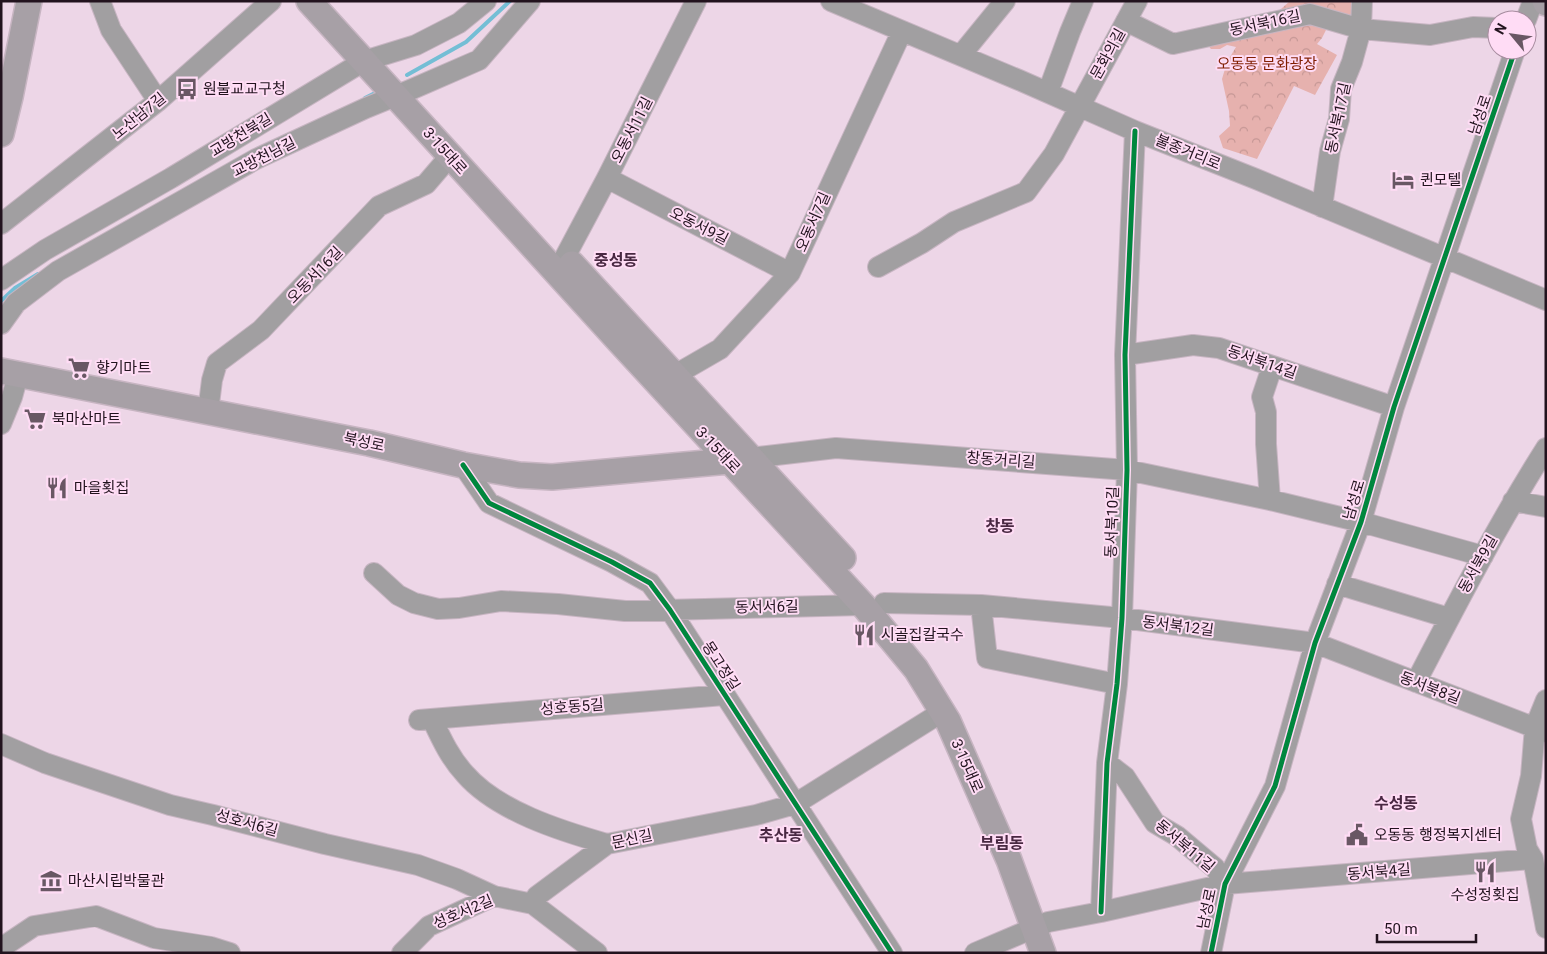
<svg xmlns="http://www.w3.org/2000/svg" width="1547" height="954" font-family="Roboto,'Noto Sans KR',sans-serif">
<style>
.park{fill:url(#park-crowns)}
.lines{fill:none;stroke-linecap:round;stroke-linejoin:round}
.stream{stroke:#74bed5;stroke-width:4}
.minor-casing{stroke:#c7b5c2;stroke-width:22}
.major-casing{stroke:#c7b5c2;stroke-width:28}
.minor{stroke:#a19fa1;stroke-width:20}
.major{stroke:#a7a0a6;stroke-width:25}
.cycleway-casing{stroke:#ffdcf5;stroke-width:8}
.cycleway{stroke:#00873e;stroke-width:5}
.labels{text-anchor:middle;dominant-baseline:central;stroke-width:4;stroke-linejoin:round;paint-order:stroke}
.street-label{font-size:15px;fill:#22131e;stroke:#ffdcf5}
.park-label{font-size:15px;fill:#811f01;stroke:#ffdcf5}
.poi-label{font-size:15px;fill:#22131e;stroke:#ffdcf5;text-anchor:start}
.neighbourhood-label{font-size:16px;font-weight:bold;fill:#492842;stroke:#ffdcf5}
</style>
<defs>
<pattern id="park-crowns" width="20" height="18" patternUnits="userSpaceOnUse" patternTransform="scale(1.25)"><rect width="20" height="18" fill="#e6b1ae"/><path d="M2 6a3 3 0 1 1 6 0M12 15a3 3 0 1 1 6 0" fill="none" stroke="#c59795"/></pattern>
</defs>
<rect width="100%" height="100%" fill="#edd6e7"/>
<path class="park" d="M1290,1H1359L1357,22L1331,20L1322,38L1317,44L1337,55L1315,95L1294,86L1257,159L1223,148L1219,136L1230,126L1229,111L1222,79L1227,62L1236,47L1227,45L1220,49H1211L1206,43L1273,16Z"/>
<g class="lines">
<path class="stream" d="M407,75L466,42L510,1
M365,98L379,91
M1,301L15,288L38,274"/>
<g class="minor-casing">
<path id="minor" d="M100,1L111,30L158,101
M831,1L1019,80L1135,131L1256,179L1546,300
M1526,20L1533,1
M1126,21L1173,44L1310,14L1361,29L1430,35L1473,27L1497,28
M961,55L1005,1
M1048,92L1070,32L1083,1
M607,178L790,273
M1322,207L1330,151L1339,119L1341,89L1352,62L1361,29L1362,1
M1,224L158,101L271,1
M565,257L607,178L696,1
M878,267L922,243L954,222L1026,192L1054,154L1137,1
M1,280L45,250L171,178L364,61L416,45L459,23L486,1
M1,324L16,303L58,271L256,159L366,108L410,90L479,60L530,1
M1125,355L1193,345L1219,348L1394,407
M675,375L720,349L790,273L902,31
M208,412L212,380L217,363L261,330L379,206L426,184L450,156
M1,424L12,397L18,375
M741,459L836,448L1127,470L1270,500L1361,522L1483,556
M463,465L489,503L612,562L650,583L670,610L892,953
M1270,500L1266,444V412L1262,397L1272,367
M1513,501L1546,507
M374,573L398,595L414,603L438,609L459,608L501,601L558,604L625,611L863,605
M1337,584L1449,618
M884,603L981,605L1122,618L1315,643L1546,732
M981,605L987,658L1117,684
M1416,682C1457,603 1498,524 1546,448
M1546,700L1535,727L1531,776L1521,819L1527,849L1533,859L1546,928
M432,719C441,738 450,758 465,774C497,811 561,831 607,844
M419,720L724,695
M1,744L45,763L170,805L213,815L325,844L418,865L457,879L494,896
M1107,763L1125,777L1155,823L1177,836L1215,868L1225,884
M533,904L537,896L607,844L756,815L795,804L942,712
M1101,912L1107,763L1117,684L1122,618L1127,470L1125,355L1135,131
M1,948L34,926L96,916L154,938L211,947L230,953
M402,953L429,926L494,896L533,904L597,953
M975,953L1048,922L1101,912L1225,884L1533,859
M1211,953L1225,884L1275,786L1315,643L1361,522L1394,407L1515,50"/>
</g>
<g class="major-casing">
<path id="major" d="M309,1L619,341L863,605L916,669L948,721L1009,860L1043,953
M1545,1L1546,3
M1,134L10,97L29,1
M572,264L843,558
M1,371L369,443L463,465L519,475L552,477L729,461"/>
</g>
<use href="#minor" class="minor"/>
<use href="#major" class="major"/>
<g class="cycleway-casing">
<path id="cycleway" d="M463,465L489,503L612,562L650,583L670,610L892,953
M1101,912L1107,763L1117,684L1122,618L1127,470L1125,355L1135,131
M1211,953L1225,884L1275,786L1315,643L1361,522L1394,407L1515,50"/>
</g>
<use href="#cycleway" class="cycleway"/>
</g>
<defs>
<g id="bus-bare" transform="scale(1.725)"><path d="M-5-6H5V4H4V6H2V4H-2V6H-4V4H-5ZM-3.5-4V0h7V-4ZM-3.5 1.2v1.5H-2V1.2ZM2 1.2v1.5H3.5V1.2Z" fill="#695764" stroke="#ffdcf5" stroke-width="2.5" paint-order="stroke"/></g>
<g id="hotel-bare" transform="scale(1.725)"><path d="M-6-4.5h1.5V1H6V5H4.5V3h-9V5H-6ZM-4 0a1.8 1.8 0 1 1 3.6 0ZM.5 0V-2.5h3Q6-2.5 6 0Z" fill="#695764" stroke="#ffdcf5" stroke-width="2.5" paint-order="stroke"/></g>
<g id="supermarket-bare" transform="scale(1.725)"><path d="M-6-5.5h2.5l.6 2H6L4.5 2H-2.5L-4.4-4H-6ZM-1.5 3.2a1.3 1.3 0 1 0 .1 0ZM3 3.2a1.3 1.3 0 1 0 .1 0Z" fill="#695764" stroke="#ffdcf5" stroke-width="2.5" paint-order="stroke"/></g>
<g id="restaurant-bare" transform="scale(1.725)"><path d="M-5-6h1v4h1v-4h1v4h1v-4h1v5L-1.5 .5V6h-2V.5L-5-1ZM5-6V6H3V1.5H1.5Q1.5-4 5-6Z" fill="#695764" stroke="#ffdcf5" stroke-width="2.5" paint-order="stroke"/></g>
<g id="civic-bare" transform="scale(1.725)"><path d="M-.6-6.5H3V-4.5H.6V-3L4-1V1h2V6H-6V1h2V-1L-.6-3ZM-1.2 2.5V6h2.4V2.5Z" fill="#695764" stroke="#ffdcf5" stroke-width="2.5" paint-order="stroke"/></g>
<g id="museum-bare" transform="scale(1.725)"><path d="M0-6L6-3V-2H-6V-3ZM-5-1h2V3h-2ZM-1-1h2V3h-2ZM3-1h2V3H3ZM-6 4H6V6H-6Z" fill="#695764" stroke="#ffdcf5" stroke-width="2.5" paint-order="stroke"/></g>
</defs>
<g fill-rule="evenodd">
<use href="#bus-bare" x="187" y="89"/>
<use href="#hotel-bare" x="1403" y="180"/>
<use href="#supermarket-bare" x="79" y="368"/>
<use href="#supermarket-bare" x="35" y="419"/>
<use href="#restaurant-bare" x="57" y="488"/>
<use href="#restaurant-bare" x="864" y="635"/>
<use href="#civic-bare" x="1357" y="835"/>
<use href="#restaurant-bare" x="1485" y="872"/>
<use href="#museum-bare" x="51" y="881"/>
</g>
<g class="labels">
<g class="street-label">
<text transform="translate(1265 23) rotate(-12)">동서북16길</text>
<text transform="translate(1108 54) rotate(-61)">문화의길</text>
<text transform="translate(1480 115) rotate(-71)">남성로</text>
<text transform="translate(139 116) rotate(-39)">노산남7길</text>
<text transform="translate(1338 118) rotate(-78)">동서북17길</text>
<text transform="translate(632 130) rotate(-63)">오동서11길</text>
<text transform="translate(241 135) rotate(-31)">교방천북길</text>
<text transform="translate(445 151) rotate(48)">3·15대로</text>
<text transform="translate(1188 152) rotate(22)">불종거리로</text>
<text transform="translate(264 157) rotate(-27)">교방천남길</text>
<text transform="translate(813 222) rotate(-66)">오동서7길</text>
<text transform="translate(699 226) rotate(27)">오동서9길</text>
<text transform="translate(315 275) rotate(-46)">오동서16길</text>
<text transform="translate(1262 362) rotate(19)">동서북14길</text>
<text transform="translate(364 442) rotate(12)">북성로</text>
<text transform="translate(718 450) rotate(47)">3·15대로</text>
<text transform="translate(1001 460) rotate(4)">창동거리길</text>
<text transform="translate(1354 500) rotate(-73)">남성로</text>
<text transform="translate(1112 522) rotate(-88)">동서북10길</text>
<text transform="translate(1478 564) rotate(-61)">동서북9길</text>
<text transform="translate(767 607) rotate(-1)">동서서6길</text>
<text transform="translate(1178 626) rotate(7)">동서북12길</text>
<text transform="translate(721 666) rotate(57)">몽고정길</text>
<text transform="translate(1430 688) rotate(21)">동서북8길</text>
<text transform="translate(572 707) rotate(-5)">성호동5길</text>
<text transform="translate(967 766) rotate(66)">3·15대로</text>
<text transform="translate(247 823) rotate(15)">성호서6길</text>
<text transform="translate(632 839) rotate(-12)">문신길</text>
<text transform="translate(1185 846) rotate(40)">동서북11길</text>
<text transform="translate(1379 872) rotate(-5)">동서북4길</text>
<text transform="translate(1207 909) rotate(-78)">남성로</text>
<text transform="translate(463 912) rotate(-23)">성호서2길</text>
</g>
<g class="park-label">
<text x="1267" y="64">오동동 문화광장</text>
</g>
<g class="poi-label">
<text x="203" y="89">원불교교구청</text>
<text x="1420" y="180">퀸모텔</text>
<text x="96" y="368">향기마트</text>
<text x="52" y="419">북마산마트</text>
<text x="74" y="488">마을횟집</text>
<text x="881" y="635">시골집칼국수</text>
<text x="1374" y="835">오동동 행정복지센터</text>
<text x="68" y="881">마산시립박물관</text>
<text x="1485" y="895" text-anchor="middle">수성정횟집</text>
</g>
<g class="neighbourhood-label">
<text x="616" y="260">중성동</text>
<text x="1000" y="526">창동</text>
<text x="1396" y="803">수성동</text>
<text x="781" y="835">추산동</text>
<text x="1002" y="843">부림동</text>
</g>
</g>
<rect width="1547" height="954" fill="none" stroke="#22131e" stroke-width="5"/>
<g transform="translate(1512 35) rotate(299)"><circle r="24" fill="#ffdcf5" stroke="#a78c9f"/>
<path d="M0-4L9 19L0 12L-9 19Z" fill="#695764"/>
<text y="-8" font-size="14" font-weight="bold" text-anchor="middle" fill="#22131e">N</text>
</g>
<path d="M1377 934v8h99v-8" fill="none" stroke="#22131e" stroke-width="2.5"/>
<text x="1384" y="934" font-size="15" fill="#22131e" stroke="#ffdcf5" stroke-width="4" paint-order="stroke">50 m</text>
</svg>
